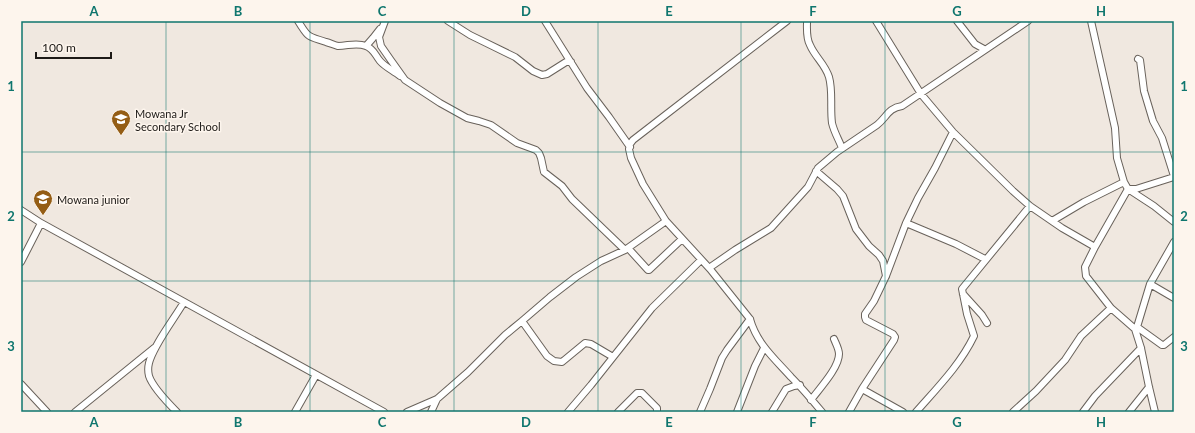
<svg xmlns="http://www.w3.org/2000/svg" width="1195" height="433" font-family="Lato,sans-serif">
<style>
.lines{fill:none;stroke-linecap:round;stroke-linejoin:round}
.street-casing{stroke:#69625b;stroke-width:8}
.street{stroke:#fff;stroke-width:6}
.grid{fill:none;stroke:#0f766e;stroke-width:1;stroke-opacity:0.55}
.labels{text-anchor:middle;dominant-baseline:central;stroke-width:3;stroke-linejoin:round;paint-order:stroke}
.poi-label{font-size:11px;fill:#1d1a17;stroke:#fdf5ed;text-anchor:start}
.neatline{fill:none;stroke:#0f766e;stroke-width:1.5}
.grid-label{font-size:13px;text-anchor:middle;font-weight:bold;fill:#0f766e}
</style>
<rect width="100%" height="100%" fill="#f0e8e0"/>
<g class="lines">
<g class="street-casing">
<path id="street" d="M298,21C309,39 308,36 326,42C330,43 334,45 338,46C348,46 356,42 366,46C374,49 375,55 380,61C385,67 394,71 400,76
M385,21L379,37L381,46L390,59L405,80L440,103L467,118L479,121L491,125L517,143L536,150L539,153L541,158L544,172L562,186L572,199L625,250
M448,21L470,35L515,57L533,71L542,75L547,74L566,62H571
M545,21L587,88L609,117L630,147
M787,21L633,140L630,144L629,149L631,158L643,184L666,221L710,269L750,319C757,344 775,359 791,377C802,388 812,400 822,412
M807,21C807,29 806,38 810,45C815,57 825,64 829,77C833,91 830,108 832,123C834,132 839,140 842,148
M876,21L921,94L953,132L1013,191L1030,206L1062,228L1095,247
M957,21L975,44L984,49
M1091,21L1115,128L1117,158L1124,182L1128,189L1154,206L1174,222
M366,46L373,38L380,29
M1138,59L1140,60L1144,91L1153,121L1162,138L1174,176
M816,171L837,189L843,196L856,229L869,246L879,255L883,261L886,276
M1128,189L1095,247L1085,267L1086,276L1111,308L1135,329L1141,348L1149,387L1155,412
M1128,189H1136L1174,177
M21,210L41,223L384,412
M1052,221L1084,202L1124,182
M906,223L956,244L985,259
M628,248L648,270H649L682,239
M21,262L41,223
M709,268L735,250L771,228L808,187L818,168L837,152L877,125C887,117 888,108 902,106L1028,21
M1150,284L1174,298
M963,294L982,315L987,323
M522,321L547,356L554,361L562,362L585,343L591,344L613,357
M1137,327L1162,345H1164L1174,337
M1135,329L1137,327L1150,284L1174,242
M21,384L47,412
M862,389L903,412
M811,400C819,389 839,368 839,354C839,349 836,344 834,339
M75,412L154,348
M177,412C168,403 153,388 149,376C148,372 148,367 149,363C153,346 174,319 184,302
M295,412L316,375
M407,412L437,399L468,372L505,335L522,321L550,297L576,277L601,261L625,250L666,221
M431,412L437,399
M568,412L591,385L652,308L701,260
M618,412L637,393H642L657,408V412
M700,412L710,389L722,358L727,350L750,319
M737,412L755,366L764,348
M772,412L786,389L794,386L800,385
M849,412L862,389L894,340L895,337L893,334L866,320L865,317V314L874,301L886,276L906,223L918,198L935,168L953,132
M916,412C937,388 960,365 974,336L967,314L962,289L1030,206
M1013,412L1036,391L1065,360L1081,336L1111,308
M1083,412L1095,396L1141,348
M1129,412L1149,387"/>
</g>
<use href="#street" class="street"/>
</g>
<path class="grid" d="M166,21V412M310,21V412M454,21V412M598,21V412M741,21V412M885,21V412M1029,21V412M21,152H1174M21,281H1174"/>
<defs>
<g id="school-pin" transform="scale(1)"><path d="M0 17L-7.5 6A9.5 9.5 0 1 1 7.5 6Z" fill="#945d15" stroke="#fdf5ed"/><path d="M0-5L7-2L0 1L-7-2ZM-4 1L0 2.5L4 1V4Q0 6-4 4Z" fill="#fff"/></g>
</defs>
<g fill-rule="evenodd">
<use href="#school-pin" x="121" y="119"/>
<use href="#school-pin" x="43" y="199"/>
</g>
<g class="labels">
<g class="poi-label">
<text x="135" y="113">Mowana Jr<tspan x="135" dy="13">Secondary School</tspan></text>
<text x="57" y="199">Mowana junior</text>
</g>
</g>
<rect width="1195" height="433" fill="none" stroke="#fdf5ed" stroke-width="44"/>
<path d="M36 52v6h75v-6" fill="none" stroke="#1d1a17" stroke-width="2"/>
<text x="42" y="52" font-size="12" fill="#1d1a17" stroke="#fdf5ed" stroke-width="3" paint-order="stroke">100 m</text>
<rect x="22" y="22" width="1151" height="389" class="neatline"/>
<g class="grid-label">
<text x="94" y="16">A</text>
<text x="238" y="16">B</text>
<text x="382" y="16">C</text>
<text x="526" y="16">D</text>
<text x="669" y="16">E</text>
<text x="813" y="16">F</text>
<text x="957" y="16">G</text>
<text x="1101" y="16">H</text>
<text x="11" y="91">1</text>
<text x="1184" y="91">1</text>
<text x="11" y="221">2</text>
<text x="1184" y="221">2</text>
<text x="11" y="351">3</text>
<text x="1184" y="351">3</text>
<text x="94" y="427">A</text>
<text x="238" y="427">B</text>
<text x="382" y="427">C</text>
<text x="526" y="427">D</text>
<text x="669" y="427">E</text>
<text x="813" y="427">F</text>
<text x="957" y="427">G</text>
<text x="1101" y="427">H</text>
</g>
</svg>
